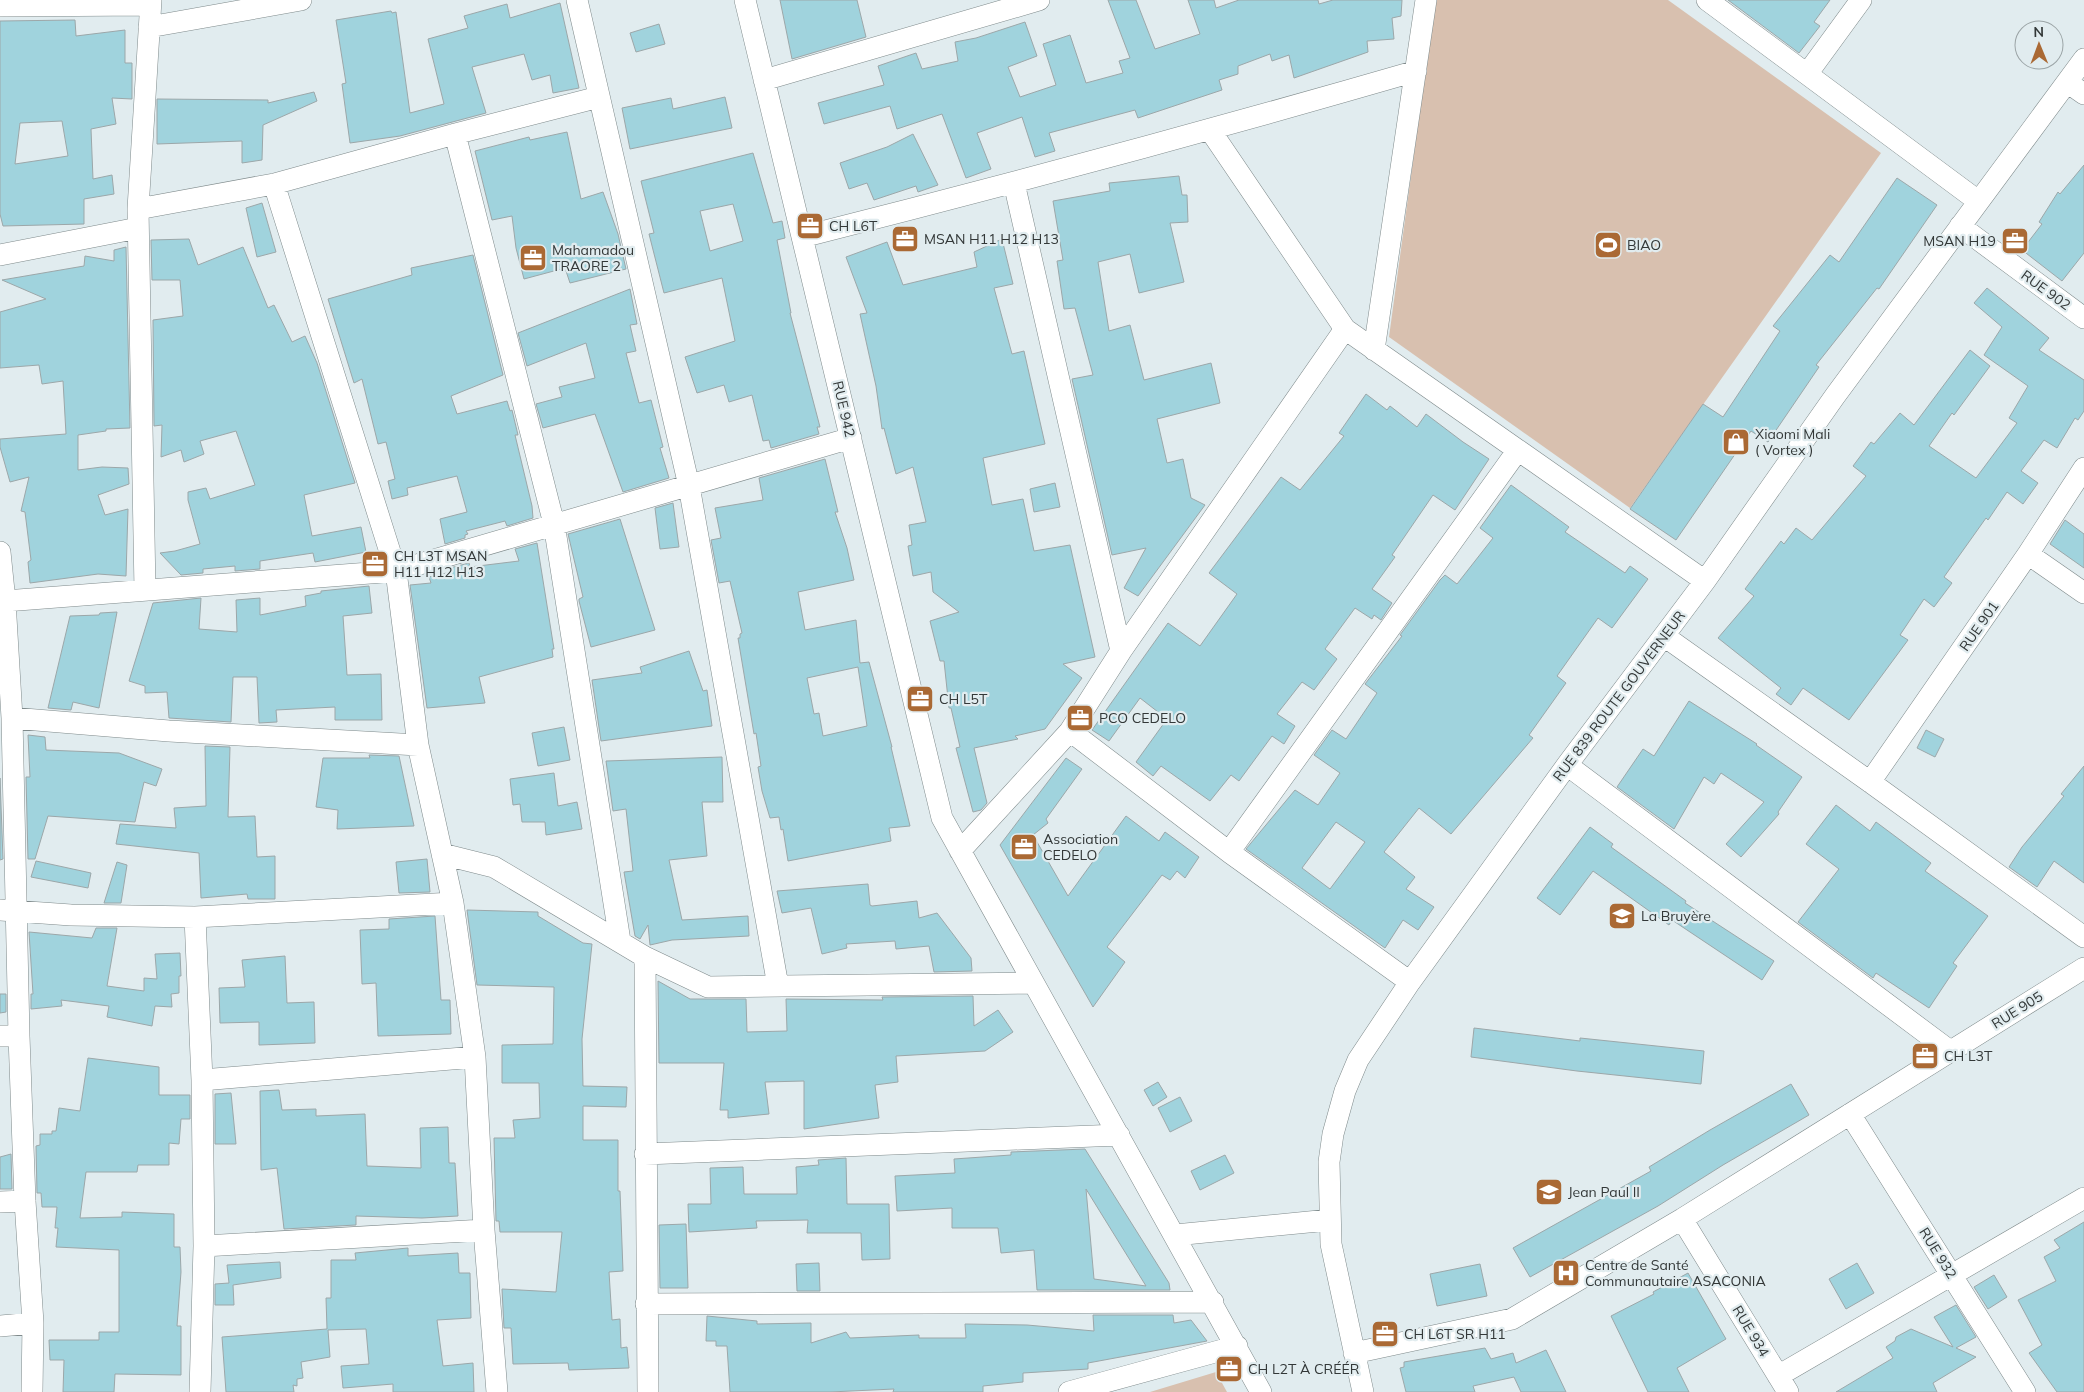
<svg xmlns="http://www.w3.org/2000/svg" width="2084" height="1392" font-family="Mulish,sans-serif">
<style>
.green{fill:#d8c0af}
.building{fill:#a0d3dd;stroke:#9ca7a9;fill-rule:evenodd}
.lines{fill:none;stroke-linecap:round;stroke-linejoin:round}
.minor-casing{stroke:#7f8a8b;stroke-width:22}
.minor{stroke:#fff;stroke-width:21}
.labels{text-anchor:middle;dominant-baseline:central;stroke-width:4.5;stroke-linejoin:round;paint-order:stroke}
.poi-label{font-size:14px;fill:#333838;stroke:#e1ecef;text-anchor:start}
.street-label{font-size:14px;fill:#333838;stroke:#e1ecef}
</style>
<rect width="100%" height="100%" fill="#e1ecef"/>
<path class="green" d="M1435,0H1668L1881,153L1630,508L1389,337Z
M1216,1372L1227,1392H1150Z"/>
<path class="building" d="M780,0H857L866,37L792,59Z
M1108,0H1136L1155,49L1200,34L1188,0H1214L1216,8L1239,0H1318L1319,4L1333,0H1402L1401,16L1392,18L1394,39L1367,41L1368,52L1294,78L1289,55L1272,61L1270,54L1238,66V74L1219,80L1222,90L1138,118L1135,110L1049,133L1055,151L1035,157L1022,117L977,133L991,169L966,178L942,114L897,129L890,106L824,124L818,103L884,85L878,66L916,53L922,69L958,61L955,42L976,38L1025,22L1037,56L1008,67L1020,97L1056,85L1043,44L1070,35L1086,83L1123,73L1119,61L1130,58Z
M1728,0H1830L1814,22L1820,26L1799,53Z
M560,3L579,88L553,93L550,75L532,80L524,54L472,67L486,113L400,136L350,143L342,84L346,83L336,20L391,11L392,13L396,12L410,113L444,104L428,39L468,28L464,16L507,4L510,18Z
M75,20L76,36L125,30V63H132V99L112,98L116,124L91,129L93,179L112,175L114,194L84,199V224L3,226L0,214V21ZM62,121L68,156L15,164L20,123Z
M659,24L665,44L636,52L630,33Z
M314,92L317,101L263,125L262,160L242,163V141L157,144V99L268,100V103Z
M725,97L732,128L630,149L622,108L671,98L673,109Z
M567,132L581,199L603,192L618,234L626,269L570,283L565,268L524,279L516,248L512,216L492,220L475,151L529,137L530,140Z
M913,134L938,185L918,192L916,186L874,200L867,183L849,189L840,163L887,147Z
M753,153L773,223L782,221L785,238L777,240L791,313H790L820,427H817L819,434L771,448L769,440L763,441L752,395L729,402L724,385L697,393L685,357L735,341L722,278L664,293L649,234L654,233L641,181ZM733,204L743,241L710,251L700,211Z
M2084,165V253L2062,281L2022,250L2042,224L2039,222L2058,192L2060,194Z
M1179,176L1182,195H1187L1188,222L1170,223L1184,282L1139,293L1130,254L1098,262L1109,331L1130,325L1144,380L1211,363L1220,403L1157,419L1167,463L1183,459L1191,498L1205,505L1138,596L1124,588L1146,548L1112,555L1072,379L1093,375L1075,308L1064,309L1057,261L1063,260L1053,201L1110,191L1109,183Z
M1897,178L1937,205L1879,289L1877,288L1816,365L1819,367L1768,442L1751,431L1676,540L1630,509L1703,404L1723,417L1780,331L1773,326L1830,255L1839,262Z
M262,203L276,252L257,257L246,208Z
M189,239L198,265L243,247L268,308L274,305L292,342L305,336L317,363L355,483L304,495L312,536L361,527L366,552L315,562L313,553L260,561V569L235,571V566L203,569V573L181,575L160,553L175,551L200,544L188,500V492L206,488L210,499L255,485L236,431L200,441L204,454L184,462L181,450L161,457L162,425L154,426L153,320L183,316L180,280H152L151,240Z
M1002,239L1013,284L994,288L1012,354L1024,351L1045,444L983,458L992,505L1023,499L1034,551L1070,545L1095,657L1063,664L1082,678L1045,729L1015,736L1018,739L974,748L987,803L981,810L973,812L956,748L960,747L951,708H949L944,661H940L930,621L959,612L933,592L931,572L913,576L908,546L912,545L909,525L926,522L913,467L896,474L884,428L882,429L876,386L860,314L867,313L846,257L887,242L903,285L977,267L974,252Z
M126,247L130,428L106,429V431L78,435V470L102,467L128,468L129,484L98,495L105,515L128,509L126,576L98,574L30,583L28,562L31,560L25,512L21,511L29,477L10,482L0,447V439L66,434L63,381L42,384L39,365L0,368V312L46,299L2,280L84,266L85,256L114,261V250Z
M473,255L503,375L451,396L457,414L507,401L510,411L512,410L518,435H515L532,506L533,518L507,526L505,521L466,531L468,534L465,535V538L445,544L440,519L467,512L457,476L407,488L408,495L392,499L388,481L395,479L386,442L378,444L362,379L354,383L328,299L412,275L411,268Z
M1987,288L2049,338L2039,350L2084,380V411L2078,420L2075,418L2057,448L2044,440L2021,471L2038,483L2023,504L2007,492L1988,520L1986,518L1944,577L1952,583L1934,607L1924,599L1900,635L1908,640L1849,720L1803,688L1791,705L1776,694L1781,688L1718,638L1754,596L1745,589L1781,541L1784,544L1796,528L1812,540L1866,476L1853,466L1871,442L1874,444L1900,413L1914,425L1970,350L1990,366L1954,415L1952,413L1929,446L1976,478L2017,423L2009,418L2028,386L1984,355L2002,327L1974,303Z
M630,289L637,324L630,325L636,351L626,353L639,403L651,400L663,447L660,448L669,478L623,492L595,414L543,428L536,404L562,397L559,387L595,378L586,343L527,366L518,333Z
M1366,394L1387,410L1390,406L1417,427L1426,414L1463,442L1489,459L1455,510L1433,495L1392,555L1395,557L1372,589L1392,603L1381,620L1374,615L1372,619L1355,608L1325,649L1337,659L1314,690L1302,682L1277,714L1295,726L1284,744L1272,736L1239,781L1231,775L1210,801L1161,766L1153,776L1136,762L1167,719L1140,698L1109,741L1092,730L1168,623L1200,646L1237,594L1209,573L1281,477L1300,490L1344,436L1339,433Z
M825,459L838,512H835L847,548L854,580L798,592L805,630L856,620L860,663L869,662L892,747H891L910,826L889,828L891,841L788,861L783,829L781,830L779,817L770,818L762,791L758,767L761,766L756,733L754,734L738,638H740V634L742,633L730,581L719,583L711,540L721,538L715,508L763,500L759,478ZM858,667L867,726L823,736L819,713L814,714L807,678Z
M1055,483L1060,507L1034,512L1030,489Z
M1511,485L1569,527L1565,532L1625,573L1630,566L1648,579L1612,628L1598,618L1557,676L1566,683L1529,735L1533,738L1451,834L1419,808L1384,852L1415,877L1406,889L1434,907L1418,930L1403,920L1385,948L1246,849L1295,790L1318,805L1340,773L1314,755L1332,730L1346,739L1377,693L1365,684L1402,636L1400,635L1440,580L1445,575L1457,584L1493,538L1480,528ZM1336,822L1365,842L1330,889L1302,868Z
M673,503L679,547L660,549L655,508Z
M620,519L655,630L591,647L579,601V599L583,597L568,534Z
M2065,520L2084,534V568L2050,544Z
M537,543L554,649H552L553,657L479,677L485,703L427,708L410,585L431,583L429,577L451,572L450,568L469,563L470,567L519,561L515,549Z
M369,586L372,613L343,616L347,675L381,674L382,720H335V707L276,710L277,722L259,723L257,677H233L231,722L169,718L167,692L145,693V686L129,681L153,603L201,598L199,629L237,632L236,600L260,598V615L306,606L305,596L321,593V591Z
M117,612L99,708L73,702L71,710L48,708L70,616L99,615L100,613Z
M689,651L703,691L707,690L712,726L601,741L592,680L642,673L640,667Z
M1689,701L1757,744L1756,745L1802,777L1778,812L1779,814L1741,857L1726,844L1764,802L1721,773L1714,784L1704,777L1674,829L1617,787L1643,749L1654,756Z
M564,727L570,760L538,766L532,733Z
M1926,730L1944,739L1935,757L1917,748Z
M28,735L45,737L46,750L119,753L162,769L156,786L144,782L135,822L48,816L35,859H28L26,777H30Z
M205,746L230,747L228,817L255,816L257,857L275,856V899H248L247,894L201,898L199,853L116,844L120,824L176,828L174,808L206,806Z
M369,755L399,756L414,826L337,829L338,810L316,807L323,758H370Z
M722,757L723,802H702L707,856L669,860L682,920L748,916L749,936L672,940L650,945L648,925L640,939L635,936L624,872L633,871L626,809L613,811L606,761Z
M1066,758L1082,769L1046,819L1048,823L1033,835L1068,896L1126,816L1159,841L1165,832L1199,857L1185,878L1177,871L1170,880L1162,875L1107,947L1125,962L1093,1007L1000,845Z
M2084,766V883L2054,861L2037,887L2009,867L2022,847L2064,796L2061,794Z
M554,773L558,806L577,802L582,829L546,835L545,822H522L520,804L513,805L510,779Z
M0,778L3,859L0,860Z
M1836,805L1870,831L1876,822L1931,863L1925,871L1988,916L1953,963L1957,966L1929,1008L1876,973L1873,978L1798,922L1839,869L1806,844Z
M1590,827L1613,844L1611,847L1686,901L1685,903L1774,961L1762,980L1672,920L1669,925L1593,871L1560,915L1537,898Z
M427,859L430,892L399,893L396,862Z
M36,861L91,873L88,888L31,877Z
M117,862L127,865L121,903H104Z
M868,884L870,905L872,906L917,901L919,918L937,913L971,958L972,971L934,972L929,946L896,949L895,941L846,944L847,948L822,954L811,908L782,913L777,891Z
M467,910L538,912V916L583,943L592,944L582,1039L583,1086L627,1087L626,1107L583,1106V1140H618V1191H620L623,1271L609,1272L612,1320L620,1319L621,1348L627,1347L629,1368L569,1370L568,1363L513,1364L511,1328H504L502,1289L556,1292L562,1232H500L499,1221H496L494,1138H515L513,1120L540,1118L539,1083H502V1045L553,1044L554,987L477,985Z
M435,916L441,1000H450L451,1034L378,1036L376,983L362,984L360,930L389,929V919Z
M96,928H117L107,986L144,991V978L157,979L155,954L180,953L181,976H179V993L171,994L172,1007L155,1006L152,1026L107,1017L109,1006L61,1000L62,1006L31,1009V994H33L29,932L92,938Z
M285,956L287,1003L314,1002L315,1043L259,1045V1022L220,1023L219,988L245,987L242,960Z
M658,981L690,999H746L747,1032L787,1031L786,999L883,1000L882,997L973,996L974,1026L998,1010L1013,1032L985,1051L896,1056L898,1082L875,1085L879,1118L804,1129V1081L765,1082L769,1114L728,1118V1110H720L724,1063H659Z
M0,994H6V1012L0,1013Z
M1474,1028L1580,1041V1038L1704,1051L1701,1084L1577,1071L1471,1057Z
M88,1058L159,1067V1095H190V1119H181L179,1144L169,1143V1165H138L137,1172H86L80,1218L122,1217V1212L174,1214V1247H180L181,1272L177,1326H181V1375L115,1374L114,1392H63L64,1360H50L49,1340H99V1332H119V1250L56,1247L58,1228H55L57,1207H42L41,1193H37L36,1146L40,1145V1134H52V1131H56L59,1108L80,1111Z
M1158,1082L1167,1097L1153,1106L1144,1090Z
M1791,1084L1809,1115L1723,1165L1658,1206L1530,1277L1513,1248L1651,1171L1649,1167L1710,1130Z
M279,1090L282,1110L316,1109V1116L365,1114L367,1166L421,1168L420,1128L448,1127L449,1163H455L458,1216L422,1218L356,1216V1225L284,1229L277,1168L261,1170L260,1091Z
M231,1093L236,1144H215V1094Z
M1180,1097L1192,1121L1170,1132L1158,1108Z
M1085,1149L1169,1283L1170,1290H1037L1034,1250L1001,1253L998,1228H952V1208L897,1211L895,1176L955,1173L954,1159L1011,1155V1152ZM1086,1189L1146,1286L1094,1279Z
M11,1154L12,1189H0V1157Z
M1225,1155L1234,1173L1200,1190L1191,1171Z
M846,1158L847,1204H889L890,1259L862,1260L861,1233H807L808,1220L756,1221L757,1228L689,1232L688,1204H711L710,1168L743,1167L744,1194H797L796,1167L819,1165L818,1160Z
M2084,1222V1392H2057L2029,1353L2042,1345L2018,1300L2056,1281L2044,1257L2060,1248L2054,1240Z
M686,1224L688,1288H660L659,1225Z
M408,1248V1256L458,1253L459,1273H470L471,1318L437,1320L443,1366L473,1363L474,1392H393V1384L343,1388L341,1366L369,1364L366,1329L328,1330L330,1357L301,1362L303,1378L297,1379V1386L293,1385L294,1392H226L222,1337L327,1329L326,1298H331V1260H356L355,1253Z
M280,1262L281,1278L233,1285L234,1305H215V1284L229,1283L227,1265Z
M819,1263L820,1291H797L796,1264Z
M1857,1263L1874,1293L1846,1309L1829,1279Z
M1480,1264L1487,1296L1437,1306L1430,1274Z
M1688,1273L1726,1339L1677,1368L1689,1392H1648L1611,1316L1654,1294L1653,1292Z
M1994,1275L2007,1297L1988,1309L1974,1287Z
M1956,1305L1976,1337L1956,1348L1976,1357L1933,1383L1937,1392H1836L1893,1358L1886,1347L1895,1341L1896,1337L1911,1329L1953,1347L1934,1317Z
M1093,1315H1173L1174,1323L1191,1320L1207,1341L1088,1363V1369L1023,1373V1382L983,1386V1392H893L894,1389L830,1392H730L727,1346H716V1341H706L707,1316L757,1321V1324L811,1323V1343L846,1332L850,1338L919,1335V1338H966L965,1324L1027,1325L1094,1331Z
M1485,1348L1491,1359L1513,1353L1516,1363L1546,1350L1566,1392H1521L1514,1377L1473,1386L1475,1392H1406L1400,1368L1404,1367V1362Z"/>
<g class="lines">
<g class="minor-casing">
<path id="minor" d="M577,0L689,486L778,986
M745,0L942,818L1261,1392
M1707,0L1978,201
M0,6L150,5
M149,27L301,0
M1807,74L1861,0
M764,80L1039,0
M2067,82L2084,94
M1210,130L1345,329L1705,581
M455,134L554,524L620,941
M1014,183L1121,651
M274,184L396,571L418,745L453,903L475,1057L484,1230L497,1392
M138,209L274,184L455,134L599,97
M1960,226L2084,318
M802,237C1008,185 1212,130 1416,71
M0,255L138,228
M1374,350L1426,0
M0,552L5,601L12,718L19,1036L25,1201L33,1323L32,1392
M2028,554L2084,593
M145,590L138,209L151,0
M5,601L396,571L851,438
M1664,636L1870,782L2084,937
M12,718L169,731L418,745
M1070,731L1229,852L1410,982
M1567,765L1950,1051
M1870,782L2028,554L2084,468
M960,851L1070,731L1121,651L1345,329
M1229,852L1518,450
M442,854L494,867L645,957L708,987L1033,983
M0,910L71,915L195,917L453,903
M195,917L202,1080L204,1246L200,1392
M645,957L648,1392
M0,1036H19
M202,1080L475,1057
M1850,1114L2025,1392
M645,1154L1119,1135
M0,1202L25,1201
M1682,1219L1788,1392
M1175,1235L1329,1220
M204,1246L484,1230
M646,1304L1213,1302
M0,1326L33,1323
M1354,1353L1512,1319L1682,1219L2084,968
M1778,1376L2084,1198
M1069,1392L1237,1346
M1363,1392L1331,1244L1329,1162L1333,1134L1345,1091L1358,1060L1410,982L1567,765L1705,581L1835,396L2084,59"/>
</g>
<use href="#minor" class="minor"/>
</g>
<defs>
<g id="office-square" transform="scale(1.4375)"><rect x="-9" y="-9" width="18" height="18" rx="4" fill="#aa6934" stroke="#e1ecef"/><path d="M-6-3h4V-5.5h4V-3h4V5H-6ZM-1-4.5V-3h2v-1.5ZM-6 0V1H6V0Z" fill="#fff"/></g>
<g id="stadium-square" transform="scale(1.4375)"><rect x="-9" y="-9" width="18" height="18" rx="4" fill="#aa6934" stroke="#e1ecef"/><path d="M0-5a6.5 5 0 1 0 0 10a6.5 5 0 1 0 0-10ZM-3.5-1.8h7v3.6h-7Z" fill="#fff"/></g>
<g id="shop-square" transform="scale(1.4375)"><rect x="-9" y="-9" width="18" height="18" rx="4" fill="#aa6934" stroke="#e1ecef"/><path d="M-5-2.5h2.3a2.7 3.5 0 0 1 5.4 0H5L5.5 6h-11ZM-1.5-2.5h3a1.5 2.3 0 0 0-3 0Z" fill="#fff"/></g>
<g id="school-square" transform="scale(1.4375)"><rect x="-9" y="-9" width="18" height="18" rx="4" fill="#aa6934" stroke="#e1ecef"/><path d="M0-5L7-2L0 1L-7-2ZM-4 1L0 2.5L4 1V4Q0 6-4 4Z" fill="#fff"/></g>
<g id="hospital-square" transform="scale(1.4375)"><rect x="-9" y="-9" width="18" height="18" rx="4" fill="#aa6934" stroke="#e1ecef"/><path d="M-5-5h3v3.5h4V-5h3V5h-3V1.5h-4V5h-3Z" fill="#fff"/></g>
</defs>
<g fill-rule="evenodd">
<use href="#office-square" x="810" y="226"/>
<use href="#office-square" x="905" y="239"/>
<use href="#office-square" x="2015" y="241"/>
<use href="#stadium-square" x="1608" y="245"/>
<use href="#office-square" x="533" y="258"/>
<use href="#shop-square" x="1736" y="442"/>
<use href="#office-square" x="375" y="564"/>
<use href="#office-square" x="920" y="699"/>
<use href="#office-square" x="1080" y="718"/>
<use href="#office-square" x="1024" y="847"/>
<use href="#school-square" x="1622" y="916"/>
<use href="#office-square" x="1925" y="1056"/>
<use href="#school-square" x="1549" y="1192"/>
<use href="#hospital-square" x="1566" y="1273"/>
<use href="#office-square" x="1385" y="1334"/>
<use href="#office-square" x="1229" y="1369"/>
</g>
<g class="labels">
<g class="poi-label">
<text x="829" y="226">CH L6T</text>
<text x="924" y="239">MSAN H11 H12 H13</text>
<text x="1996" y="241" text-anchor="end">MSAN H19</text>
<text x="1627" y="245">BIAO</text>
<text x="552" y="250">Mahamadou<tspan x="552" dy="16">TRAORE 2</tspan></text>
<text x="1755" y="434">Xiaomi Mali<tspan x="1755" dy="16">( Vortex )</tspan></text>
<text x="394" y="556">CH L3T MSAN<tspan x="394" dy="16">H11 H12 H13</tspan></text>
<text x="939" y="699">CH L5T</text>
<text x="1099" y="718">PCO CEDELO</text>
<text x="1043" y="839">Association<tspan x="1043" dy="16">CEDELO</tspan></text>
<text x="1641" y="916">La Bruyère</text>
<text x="1944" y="1056">CH L3T</text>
<text x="1568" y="1192">Jean Paul II</text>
<text x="1585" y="1265">Centre de Santé<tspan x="1585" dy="16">Communautaire ASACONIA</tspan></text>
<text x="1404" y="1334">CH L6T SR H11</text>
<text x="1248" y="1369">CH L2T À CRÉÉR</text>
</g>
<g class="street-label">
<text transform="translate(2046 290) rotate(36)">RUE 902</text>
<text transform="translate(844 409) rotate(77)">RUE 942</text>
<text transform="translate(1979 626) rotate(-55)">RUE 901</text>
<text transform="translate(1619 696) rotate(-53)">RUE 839 ROUTE GOUVERNEUR</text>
<text transform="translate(2017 1010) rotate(-32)">RUE 905</text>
<text transform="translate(1938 1253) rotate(58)">RUE 932</text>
<text transform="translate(1751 1331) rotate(59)">RUE 934</text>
</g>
</g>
<g transform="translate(2039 45) rotate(359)"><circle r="24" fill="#e1ecef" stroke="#9ba4a6"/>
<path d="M0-4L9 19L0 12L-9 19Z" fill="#aa6934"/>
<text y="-8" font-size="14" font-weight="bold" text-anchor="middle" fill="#333838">N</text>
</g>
</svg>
